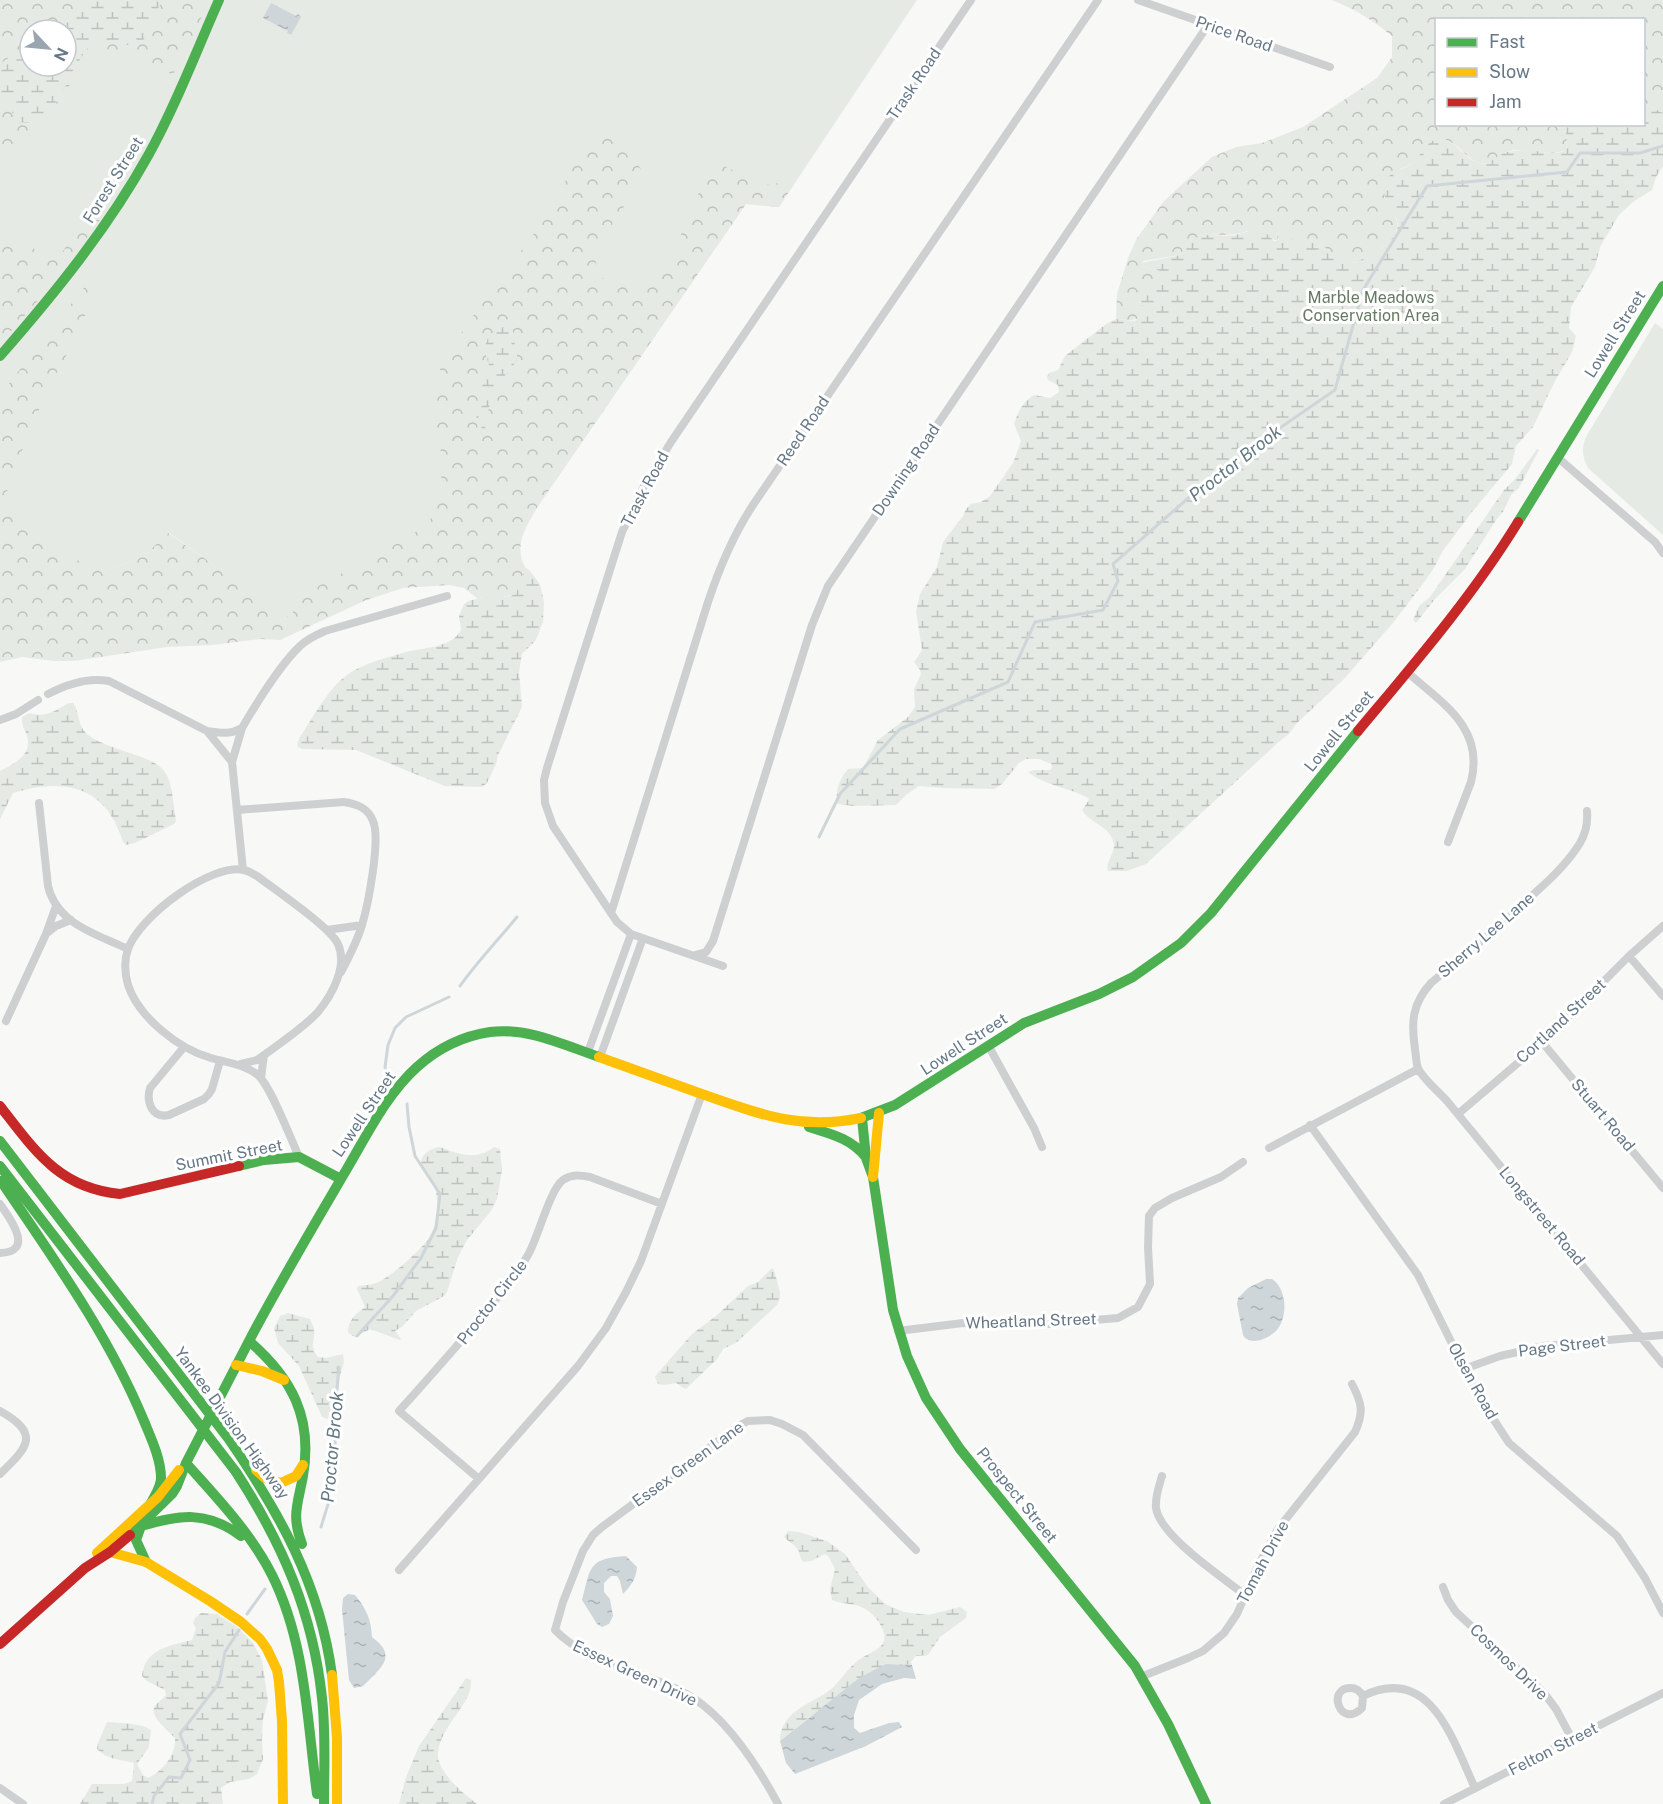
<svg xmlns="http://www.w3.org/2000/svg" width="1663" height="1804" font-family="'Public Sans',sans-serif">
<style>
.green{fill:#e6eae4;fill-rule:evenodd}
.forest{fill:url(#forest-crowns);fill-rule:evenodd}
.wetland{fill:url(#wetland-marsh)}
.water{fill:url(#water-ripples)}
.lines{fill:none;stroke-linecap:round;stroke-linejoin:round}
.stream{stroke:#ced6d9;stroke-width:3}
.street{stroke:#cecfd0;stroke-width:8}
.fast{stroke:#4caf50;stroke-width:10}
.slow{stroke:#ffc107;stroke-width:10}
.jam{stroke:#c62828;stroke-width:10}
.labels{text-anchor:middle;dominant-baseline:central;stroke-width:6;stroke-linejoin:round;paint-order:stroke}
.street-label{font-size:16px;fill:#667888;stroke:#fff}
.park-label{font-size:16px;fill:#667a62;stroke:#fff}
.water-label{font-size:18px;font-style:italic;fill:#637983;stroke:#fff}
</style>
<defs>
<pattern id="forest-crowns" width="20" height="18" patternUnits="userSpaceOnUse" patternTransform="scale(1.5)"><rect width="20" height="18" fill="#e6eae4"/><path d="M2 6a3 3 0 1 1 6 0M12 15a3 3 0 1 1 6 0" fill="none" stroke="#bec2bf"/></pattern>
<pattern id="wetland-marsh" width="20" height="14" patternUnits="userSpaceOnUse" patternTransform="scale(1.5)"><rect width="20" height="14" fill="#e6eae4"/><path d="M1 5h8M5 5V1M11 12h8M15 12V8" fill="none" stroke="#bec2bf"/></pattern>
<pattern id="water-ripples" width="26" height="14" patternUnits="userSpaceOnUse" patternTransform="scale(1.5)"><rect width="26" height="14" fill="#ced6d9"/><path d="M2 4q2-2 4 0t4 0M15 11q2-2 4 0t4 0" fill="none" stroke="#abb2b6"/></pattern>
</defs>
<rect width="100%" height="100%" fill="#f8f8f7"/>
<path class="green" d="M0,0H917L779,207L746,204L538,506L289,618L169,533L144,556L46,597L0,559ZM30,30H66V66H30Z
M1655,323L1663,329V535L1588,468C1582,457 1581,447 1587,435Z"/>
<path class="forest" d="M0,0H90L68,20L61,23L40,27L38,30H30C30,61 13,49 0,65Z
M163,0H210L175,72L171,74L135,53L103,49L89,55L46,122L17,140L4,157L0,164V100L11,107L22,123C28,123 34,124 40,121C57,112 74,64 88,47C99,33 129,55 145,38C155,27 154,11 163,0Z
M1331,0H1663V113L1644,103V20H1436V124L1564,125L1567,138L1566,150C1544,160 1512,138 1494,161C1468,172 1463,140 1440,139C1429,138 1423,153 1416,160C1411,165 1406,167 1400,169L1395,217C1398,223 1398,228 1395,235C1389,245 1360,265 1348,263C1337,260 1328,248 1317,243C1309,240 1302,242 1294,241C1289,240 1283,234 1279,230L1278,241L1247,231C1229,239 1208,230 1193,240C1187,243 1184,250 1180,255L1143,261L1142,266L1160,271V275L1137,301L1145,307V312C1137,323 1128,320 1116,319L1117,294L1128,258L1137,238L1164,201L1212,157L1236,147L1262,143L1303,127L1377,78L1392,57V36C1374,21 1354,8 1331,0Z
M597,137C627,137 625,150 641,169L634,191L607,232L595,255L597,271L604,280L622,285L637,282L656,271L674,251L699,192L708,167L712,162C731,165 746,183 765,184C776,185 788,181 798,178L779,207L746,204L538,506C527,526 513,544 525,567L517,594L497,598L478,599L464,588L449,585L403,588L364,601L280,640L260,639L213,645L167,647L74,661H54L22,657L0,662V395L90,280L87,309L81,330L49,386L7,487L8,505L16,520L34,537L56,552L82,562L103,573L144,556L168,533L289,617L311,590L409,537L430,521L441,480L443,463L436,428L435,388L443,360L497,281L529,241L557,198L578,156L587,144ZM514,341L517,352V363L505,375L504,385L491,399L486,419V430L478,409L483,383L490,365L484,349L485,343Z
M112,183L117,187C110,207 98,223 86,239C59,276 30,310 0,344V227C15,240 37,253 57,257L62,253L102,189Z"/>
<path class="wetland" d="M90,0H163C154,11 155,29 144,39C127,54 104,34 88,47L65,83L54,106L46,117L35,123L16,122L14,119L11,107L0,100L1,64C14,53 18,60 30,41V66H66V30H38L47,23H61L68,20Z
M1644,103L1663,113V166L1656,177L1652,190L1633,202L1619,215L1600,247L1595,267L1571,307L1569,328L1576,336L1572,352L1554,383L1533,427L1516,446L1512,464L1472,512L1442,552L1434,568L1425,581L1393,623L1343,680L1296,724L1289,734L1281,740L1146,864L1127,871H1108C1105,861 1115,854 1114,844C1111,826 1089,823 1082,810L1089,800L1088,798C1068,787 1046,786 1028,772L1035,770H1050L1052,768L1051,764L1039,759H1026L1019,763L1002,784L994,789L942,788L919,786L906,795L896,805L854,806L838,804C834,792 840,778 848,769L863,768L878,740L908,717L915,707L914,689L921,674L920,670L914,662L922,650L916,611L920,594L937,567L943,542L963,516L966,509L971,504L981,502L990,496L1013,463L1021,441L1014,424C1018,412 1023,401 1034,395L1050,398L1059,392L1058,385L1048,380L1047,377L1049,373L1058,370L1065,356L1106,324L1116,319L1134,321L1142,316L1145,312C1145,304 1139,303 1133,298C1138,286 1153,285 1160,275V271L1142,266L1141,263L1180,255C1184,250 1187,243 1192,240C1206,230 1224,239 1239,234C1248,232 1253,229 1263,230L1274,241H1278L1279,239V230L1281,229L1285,230C1293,248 1302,236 1317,243C1330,249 1339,262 1354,263C1368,257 1403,240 1397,221C1393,207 1380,198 1385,183C1389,171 1401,171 1410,165C1419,159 1423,147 1432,141C1448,130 1462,156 1474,161C1492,170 1493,154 1507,152C1513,151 1519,150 1525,150C1539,150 1553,157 1566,150L1567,138L1564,125L1644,124Z
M507,324H512L517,361L505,375L504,385C493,395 488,406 486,420C485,426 486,429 483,434L479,433L476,420L478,409L483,383L489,365L484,349L488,338Z
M1537,449L1539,450L1519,488L1511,495L1503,512L1496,520L1465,569L1435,599L1416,623L1413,620L1419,606L1430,597L1504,490L1516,478Z
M525,567L530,571L540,584L544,602L543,622L536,640L522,654L519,672L522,707L498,755L496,764L487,783L482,787L445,786L356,750L302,749L298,747L297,744L300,737C314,716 327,690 347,675C362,664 385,658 403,653C422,647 451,649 461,630L459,616L464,604C474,595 501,600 516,594Z
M69,703H73C80,712 77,725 86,733C93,740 105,744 115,748C169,766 169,764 176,821L174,824L135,843L126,845L123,842C106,786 65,777 13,793L0,819V771C14,764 33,754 27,736C25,729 21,724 22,717L29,713C48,718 53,711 69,703Z
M440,1147C458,1154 477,1161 494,1147L500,1149L502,1170L497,1199L491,1211L467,1240L458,1257L447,1292L444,1296L416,1311L403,1326L395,1331L401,1339L400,1340L370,1329L355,1337L348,1333C348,1320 355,1315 365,1307L357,1289L358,1286C364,1285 371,1285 376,1283C390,1278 421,1250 429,1238C435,1228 438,1213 437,1202C437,1198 436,1192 435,1188C432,1180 422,1172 421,1164C420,1154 432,1148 440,1147Z
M772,1268L774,1270L780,1292V1298L777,1305L736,1343L723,1349L717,1359L686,1389L683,1388L676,1383L665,1385L658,1384L655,1377L657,1374L692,1334L716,1316L748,1286L758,1282Z
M288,1313L310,1319C311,1322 313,1325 314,1328C316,1341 308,1344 318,1357L326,1358L343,1354L344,1362L336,1390L332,1414L327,1419L322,1417L299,1366L278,1343L274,1328L280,1316Z
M788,1531L799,1532L827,1541L845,1554L867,1586L885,1604L904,1612L928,1615L960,1607L967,1612L966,1618L940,1637L928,1655L916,1656L911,1662L912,1665L886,1664L808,1718L780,1741C780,1713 807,1705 826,1693C837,1686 845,1672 855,1663C868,1651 892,1650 882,1628C879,1621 873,1614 867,1610C855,1602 843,1605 832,1600L830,1589L835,1569L829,1557L825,1554L811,1561L804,1562C799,1558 801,1555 798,1550C795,1545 789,1542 784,1537Z
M201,1613L217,1614L237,1627L253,1643L262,1660L268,1701L263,1719L262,1739L263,1759L257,1774L249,1779L230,1782L221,1788L223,1804H80L92,1784H124L132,1781L134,1763C120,1759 107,1760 97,1749L98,1743L107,1722C120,1723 142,1723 151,1730L149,1747L137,1764L143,1775L148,1778C163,1771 176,1755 175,1738C169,1731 148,1716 155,1706C158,1702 163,1698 166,1695L165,1690L147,1681L142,1676C145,1648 170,1646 192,1640L196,1628L193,1623L195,1618Z
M466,1678L471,1680C472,1694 464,1703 457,1714C449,1725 439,1739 438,1753C436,1771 464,1794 477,1804H399L405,1780L419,1746Z"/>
<path class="water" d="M271,3L296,16L298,14L301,17L291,35L287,33L288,31L263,18Z
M1266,1279H1272C1286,1288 1288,1313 1279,1327C1273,1337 1250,1348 1243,1335L1237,1304L1238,1298L1248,1288Z
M626,1556L637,1567C636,1579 631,1586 623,1594L620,1581L617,1576H611L604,1583V1592L610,1599L613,1616L609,1624L602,1627L597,1624L582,1600C591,1566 588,1559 626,1556Z
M348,1594L355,1595C367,1610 371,1619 372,1637C399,1657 380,1668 363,1686L354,1688L349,1680L342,1609L343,1598Z
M886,1664L912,1665L916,1679L904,1678L882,1684L859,1700L854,1715V1728L860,1733L889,1723L899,1722L902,1727L866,1746L795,1774L786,1763L780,1741L859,1678Z"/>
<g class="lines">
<path class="stream" d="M819,837L840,794L900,729L1008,682L1035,622L1103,610L1118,581L1113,564L1226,465L1335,390L1363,290L1427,186L1567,172L1580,153H1640L1663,146
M460,986C477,962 498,940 517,917
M388,1081L385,1067L388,1045L395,1028L406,1017L449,997
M357,1336L393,1296L421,1258L436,1228L440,1194L415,1156L409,1127L407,1104
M321,1527L329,1501L335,1456V1411L339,1367
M247,1614L265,1589
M152,1804L154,1796L169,1777L181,1778L190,1760L180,1734L219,1683L225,1652L239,1630"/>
<path class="street" d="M1138,0L1330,67
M1557,457L1655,542L1663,553
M1407,672C1442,703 1485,728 1471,782L1448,842
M48,694C67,684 88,677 109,681L207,731C221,733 230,735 242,728C256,704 280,665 300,646C307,639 316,635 325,631L447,596
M0,720L16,714L38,700
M207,731L232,762L243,870
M232,762L242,728
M39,803L48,886C57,924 96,934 128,949
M237,810L344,802C357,804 368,808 373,821C381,839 368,905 362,925C357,942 349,957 341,972
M1587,811C1588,823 1586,833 1580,843C1569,861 1553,877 1537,891C1503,924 1467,953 1431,983C1412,1004 1411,1022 1415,1049C1416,1055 1416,1063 1418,1068C1422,1078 1440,1093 1447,1101L1663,1364
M611,913L708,602C720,566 734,533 755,502L1098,0
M327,930L362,925
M46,934L56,926L71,920
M695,955L706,952L713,941L812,625L828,586L1208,25
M1629,956L1663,996
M723,966L631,934L617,922L553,826L545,803L544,780L547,768L622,532L644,486L671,442L971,0
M6,1021L46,934L56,906
M1542,1042L1663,1188
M988,1045L1034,1128L1042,1147
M184,1047L150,1088C146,1102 152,1119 169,1115L204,1099L209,1094L212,1089L220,1061
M588,1052L631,934
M600,1057L643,938
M241,1064L257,1060L264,1055
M261,1078L264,1055C282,1042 303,1028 318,1012C332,995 348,966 338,944C330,927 274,889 257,876C253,874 249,871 244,870C210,863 139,917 128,949C124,960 125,974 128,985C139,1018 179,1049 211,1058C228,1063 244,1064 258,1075C271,1087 291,1139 299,1157
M1458,1114L1546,1039L1629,956L1663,926
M1310,1125L1418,1275L1477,1394L1509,1443L1617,1536L1645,1578L1663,1613
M1269,1148L1418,1069
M0,1204C9,1217 36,1252 0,1253
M898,1331L963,1323L1048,1324L1118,1318L1138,1307L1150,1284L1148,1247L1149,1216L1155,1208L1172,1198L1221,1177L1243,1162
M1464,1369L1500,1356L1544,1346L1663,1335
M0,1411C41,1434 28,1447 0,1474
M1162,1476C1159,1486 1155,1497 1156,1508C1160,1536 1222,1577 1245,1595
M479,1479L399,1411C427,1380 455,1349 481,1317C498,1297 515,1278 528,1255C538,1238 550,1189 563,1180C572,1174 580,1175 590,1177L662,1204
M399,1570L578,1366L606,1328L626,1292L641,1261L702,1094
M1443,1587L1448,1600L1456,1612L1544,1693L1556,1709L1572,1739
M1143,1676L1188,1658L1203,1651L1224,1633L1237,1614L1258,1566L1278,1529L1355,1432C1364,1412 1362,1403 1352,1384
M1363,1696L1362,1708C1340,1730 1326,1687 1351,1688C1357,1688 1360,1691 1363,1696C1431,1663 1453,1741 1475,1788
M0,1788L23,1804
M778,1804C757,1765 724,1713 683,1692C642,1671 589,1665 555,1630L563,1602L583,1551L593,1535L602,1527L740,1425L748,1421L770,1420L782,1424L803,1435L916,1550
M1444,1804L1663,1693"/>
<path class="fast" d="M0,356C55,293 108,228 149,154C176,105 196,52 219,0
M1518,522L1663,286
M861,1118L895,1105L1024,1023L1099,994L1133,977L1181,943L1211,913L1358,731
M862,1118L866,1158L873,1177L893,1310L907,1356L926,1398L960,1449L1135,1666L1168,1724L1206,1804
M809,1127C831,1134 850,1138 865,1156
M0,1141L228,1438C279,1512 320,1584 332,1675
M0,1166L236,1472C282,1543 313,1613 322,1698C326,1733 324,1769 324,1804
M239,1166L264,1160L299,1157L339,1178
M1,1181C53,1258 108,1334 144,1421C151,1438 161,1459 161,1478C161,1487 155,1495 151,1503
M249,1341C280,1282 314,1225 348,1167C368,1133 387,1094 417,1067C437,1049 463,1036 490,1032C528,1027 564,1045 599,1057
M249,1341C292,1378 313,1418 303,1476C298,1504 291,1515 302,1544
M186,1463C217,1498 251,1533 272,1575C306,1643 307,1721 317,1794
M141,1526L136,1540L146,1562
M141,1526C179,1515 207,1510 241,1536
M130,1535L172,1494L177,1486L186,1463L249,1341"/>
<path class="slow" d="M599,1057C632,1069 666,1081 699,1093C757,1113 798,1131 861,1118
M873,1177L879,1113
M236,1365L262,1371L284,1380
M256,1470L265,1478L281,1483L296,1476L303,1465
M110,1552L146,1562L210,1601L241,1622L260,1639L267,1649L277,1670L279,1682L282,1721L283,1804
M97,1553L158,1497L179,1470
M332,1675L337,1738V1804"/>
<path class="jam" d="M1358,731C1414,664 1472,597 1518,522
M0,1106C35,1151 59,1188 120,1194L239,1166
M0,1644L85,1568L110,1552L130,1535"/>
</g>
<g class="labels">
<g class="street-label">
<text transform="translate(1234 34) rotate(19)">Price Road</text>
<text transform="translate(914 84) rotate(-56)">Trask Road</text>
<text transform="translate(113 180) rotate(-58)">Forest Street</text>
<text transform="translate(1615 334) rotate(-58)">Lowell Street</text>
<text transform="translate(803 431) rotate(-56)">Reed Road</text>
<text transform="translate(906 470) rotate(-56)">Downing Road</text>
<text transform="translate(645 489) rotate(-62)">Trask Road</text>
<text transform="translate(1339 731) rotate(-51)">Lowell Street</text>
<text transform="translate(1486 935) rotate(-41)">Sherry Lee Lane</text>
<text transform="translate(1561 1021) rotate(-43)">Cortland Street</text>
<text transform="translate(964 1044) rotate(-33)">Lowell Street</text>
<text transform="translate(364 1114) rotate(-56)">Lowell Street</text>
<text transform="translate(1603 1115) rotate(50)">Stuart Road</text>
<text transform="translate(229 1155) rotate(-11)">Summit Street</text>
<text transform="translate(1542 1216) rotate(50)">Longstreet Road</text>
<text transform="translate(492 1302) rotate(-52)">Proctor Circle</text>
<text transform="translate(1031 1321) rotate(-2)">Wheatland Street</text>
<text transform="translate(1562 1346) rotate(-7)">Page Street</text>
<text transform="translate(1473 1381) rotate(61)">Olsen Road</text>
<text transform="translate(232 1423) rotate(54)">Yankee Division Highway</text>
<text transform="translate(688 1464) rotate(-36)">Essex Green Lane</text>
<text transform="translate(1017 1495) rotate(51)">Prospect Street</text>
<text transform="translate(1263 1562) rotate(-62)">Tomah Drive</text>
<text transform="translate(1509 1662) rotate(44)">Cosmos Drive</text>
<text transform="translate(635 1673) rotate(25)">Essex Green Drive</text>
<text transform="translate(1553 1749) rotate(-27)">Felton Street</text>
</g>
<g class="park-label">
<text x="1371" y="297">Marble Meadows<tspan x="1371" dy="18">Conservation Area</tspan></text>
</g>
<g class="water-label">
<text transform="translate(1235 463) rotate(-38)">Proctor Brook</text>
<text transform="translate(332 1447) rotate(-85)">Proctor Brook</text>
</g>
</g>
<rect x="1435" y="18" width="210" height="108" fill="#ffffff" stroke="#c2c9cf" stroke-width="1.5"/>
<rect x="1447" y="38" width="30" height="9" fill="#4caf50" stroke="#c2c9cf" stroke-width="1.5"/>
<text x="1489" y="48" font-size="18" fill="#667888">Fast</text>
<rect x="1447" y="68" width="30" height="9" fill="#ffc107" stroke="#c2c9cf" stroke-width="1.5"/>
<text x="1489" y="78" font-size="18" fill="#667888">Slow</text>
<rect x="1447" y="98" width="30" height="9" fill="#c62828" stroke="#c2c9cf" stroke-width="1.5"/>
<text x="1489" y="108" font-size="18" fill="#667888">Jam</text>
<g transform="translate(48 48) rotate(116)"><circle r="28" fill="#ffffff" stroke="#c2c9cf" stroke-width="1.5"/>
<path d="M0-4.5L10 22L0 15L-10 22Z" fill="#99a5af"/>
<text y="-9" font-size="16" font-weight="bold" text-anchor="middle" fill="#667888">N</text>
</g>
</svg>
